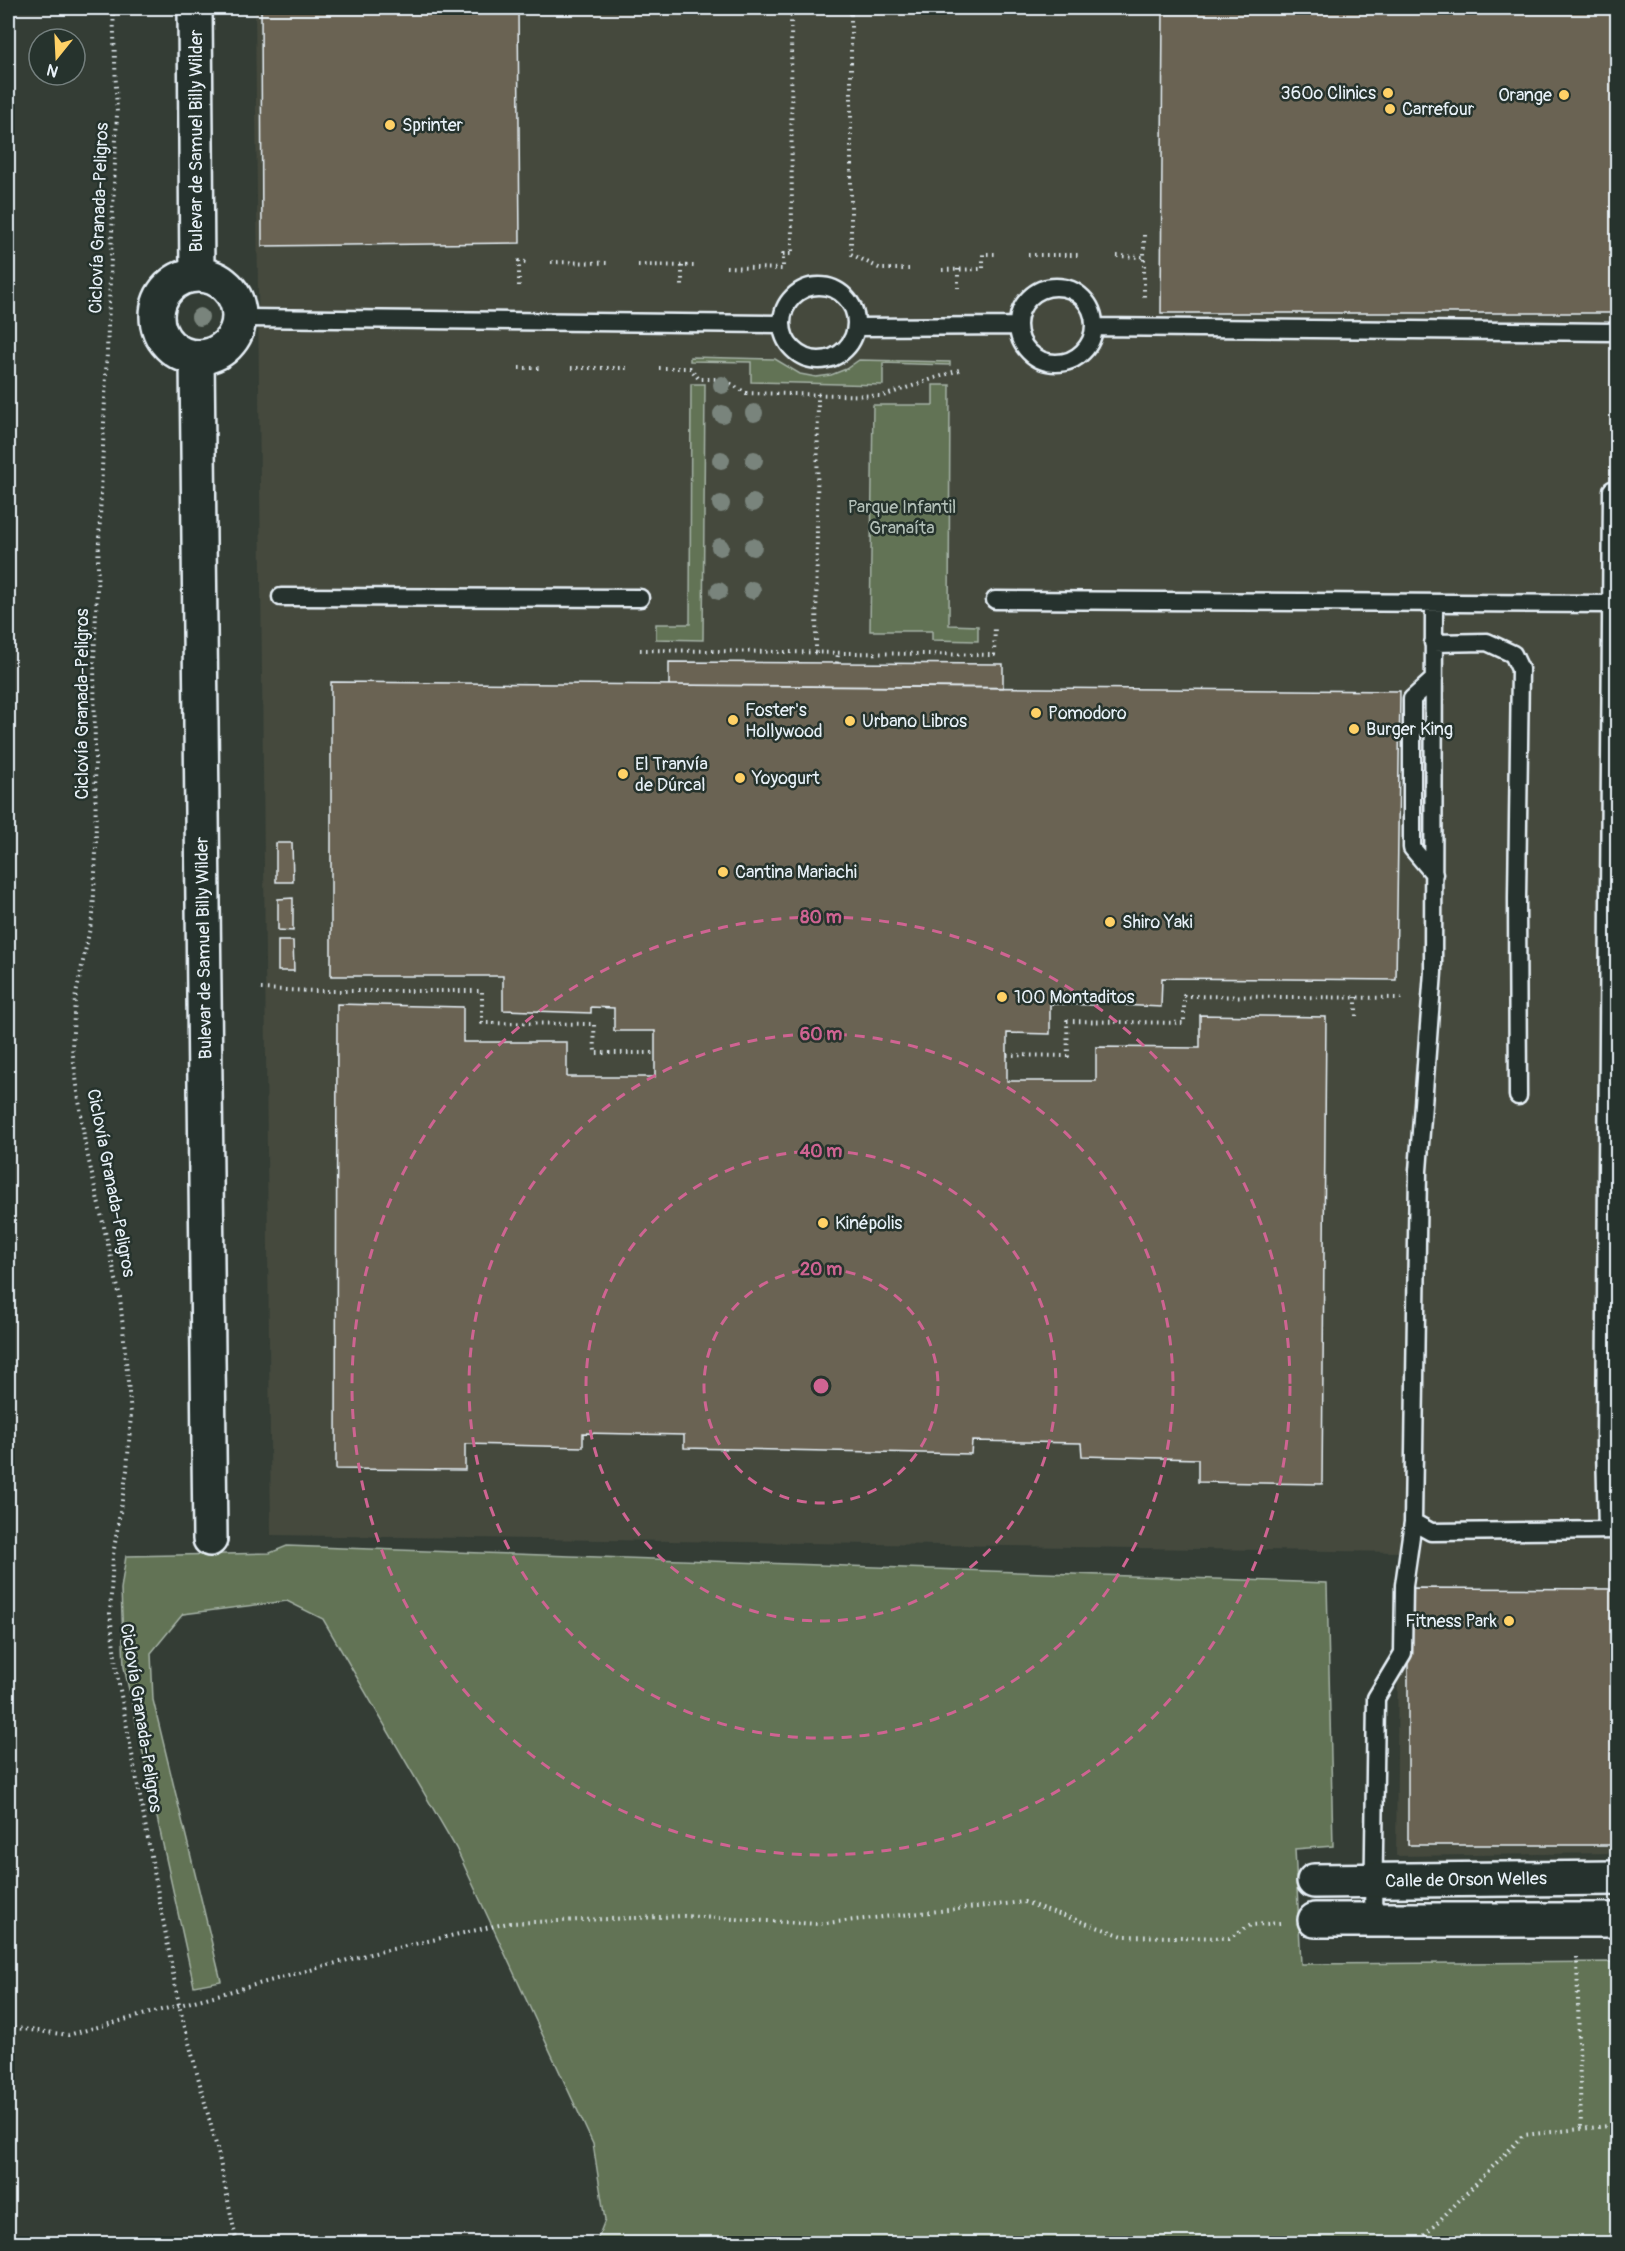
<svg xmlns="http://www.w3.org/2000/svg" width="1625" height="2251" font-family="Pangolin,sans-serif">
<style>
.built{fill:#44493e}
.green{fill:#627355;stroke:#a5b2a6;stroke-width:1.5}
.building{fill:#6a6453;stroke:#e8f1f8;stroke-width:1.5}
.lines{fill:none;stroke-linecap:round;stroke-linejoin:round}
.service-casing{stroke:#e8f1f8;stroke-width:21}
.minor-casing{stroke:#e8f1f8;stroke-width:38}
.path{stroke:#e8f1f8;stroke-width:4;stroke-dasharray:1.5 4.5;stroke-linecap:butt}
.service{stroke:#26332d;stroke-width:16}
.minor{stroke:#26332d;stroke-width:33}
.tree{fill:#79847c}
.ring{fill:none;stroke:#cf6492;stroke-width:3;stroke-dasharray:10 8}
.poi-dot{fill:#ffd166;stroke:#26332d;stroke-width:2}
.labels{text-anchor:middle;dominant-baseline:central;stroke-width:5;stroke-linejoin:round;paint-order:stroke}
.poi-label{font-size:18px;fill:#e8f1f8;stroke:#26332d;text-anchor:start}
.street-label{font-size:18px;fill:#e8f1f8;stroke:#26332d}
.park-label{font-size:18px;fill:#b2bfb7;stroke:#26332d}
.centre{fill:#cf6492;stroke:#26332d;stroke-width:3}
.ring-label{font-size:18px;text-anchor:middle;font-weight:bold;fill:#cf6492;stroke:#26332d;stroke-width:5;stroke-linejoin:round;paint-order:stroke}
</style>
<rect width="100%" height="100%" fill="#343d35"/>
<filter id="ink" filterUnits="userSpaceOnUse"><feTurbulence type="fractalNoise" baseFrequency=".0167" numOctaves="2"/><feDisplacementMap in="SourceGraphic" scale="12" xChannelSelector="R" yChannelSelector="G"/><feConvolveMatrix kernelMatrix="1 2 1 2 8 2 1 2 1" color-interpolation-filters="sRGB"/></filter>
<g filter="url(#ink)">
<path class="built" d="M255,8H1617V1853L1396,1856L1399,1552L271,1535Z"/>
<path class="green" d="M690,357L775,359L800,374L816,377L831,375L846,369L859,360L950,362V365L883,363V385L751,382V362L690,361Z
M691,384H705L703,640L656,639V624H690Z
M933,385H950L949,625L978,626V641L932,640V631H870L873,405H933Z
M287,1546L1327,1583L1333,1846L1295,1849L1301,1964L1617,1962V2243H596L605,2220L593,2144L456,1848L323,1619L287,1601L183,1614L151,1653L153,1700L221,1981L194,1986L124,1667L121,1589L126,1556L270,1553Z"/>
<path class="building" d="M261,8H518L520,243L262,246Z
M1163,8H1618V313H1161Z
M669,662L1003,664V688L669,685Z
M331,682L1400,691L1396,980L1162,978L1161,1007L1120,1005L1121,1000L1097,999L1096,1005L1050,1004V1034L1007,1033V1081H1096V1047L1200,1048V1015L1326,1017L1322,1484L1198,1482V1459L1082,1456L1081,1443L972,1441L971,1454L684,1448V1435L583,1433V1447L465,1444V1470L336,1469L337,1004L463,1007V1042H567V1077H655V1031H614V1008L591,1007V1013L503,1010V976H331Z
M276,843H292L293,882H276Z
M293,898V931L278,930V899Z
M278,941H293L294,971H278Z
M1408,1588L1618,1589V1845H1408Z"/>
<g class="lines">
<g class="service-casing">
<path id="service" d="M782 323a37 37 0 1 1 74 0a37 37 0 1 1-74 0Z
M1018 325a38 38 0 1 1 76 0a38 38 0 1 1-76 0Z
M240,318L781,324
M856,327L1018,326
M1095,327L1613,332L1618,328
M281,597L640,598
M995,600L1611,604
M1433,643L1487,642L1513,654L1520,669L1517,898L1518,1096
M1434,679L1412,699V848L1434,874
M1413,1522L1431,1532L1617,1530
M1607,1530L1605,1446L1612,490H1618
M1373,1921L1376,1698L1403,1653L1404,1585L1413,1522L1418,1171L1433,972L1434,603"/>
</g>
<g class="minor-casing">
<path id="minor" d="M195,8L197,275
M157 316a41 41 0 1 1 82 0a41 41 0 1 1-82 0Z
M197,358L210,1539
M1314,1881L1618,1878
M1315,1920H1618"/>
</g>
<path class="path" d="M113,8L117,114L94,660L96,852L93,914L75,999L72,1048L85,1144L120,1297L131,1414L127,1470L113,1555L110,1614L117,1674L179,2005L218,2152L237,2244
M851,8V254L881,269H911
M1144,235V300
M1028,255H1082
M1117,256L1144,257
M551,262L609,263
M638,265L694,266
M682,266V289
M726,267L783,269V254H792L791,8
M958,269V288
M942,270L983,269V254H999
M519,286V261L526,262
M519,368H543
M571,368H630
M659,368H690L699,379H723L746,393L883,396L959,370
M640,650L994,655L995,626
M816,653L818,394
M837,663L838,653
M261,989L314,991H482V1023L594,1024L595,1053H655
M1356,1016V997
M1007,1055L1068,1056L1067,1021L1184,1023V996L1402,998
M1577,1957L1581,2129
M8,2027L68,2035L370,1954L508,1923L684,1916L817,1924L1024,1902L1123,1936L1229,1938L1251,1925L1280,1923
M1416,2244L1524,2135L1618,2125"/>
<use href="#service" class="service"/>
<use href="#minor" class="minor"/>
</g>
<g class="tree">
<circle cx="200" cy="317" r="9"/>
<circle cx="722" cy="385" r="9"/>
<circle cx="754" cy="413" r="9"/>
<circle cx="722" cy="414" r="9"/>
<circle cx="721" cy="460" r="9"/>
<circle cx="754" cy="460" r="9"/>
<circle cx="753" cy="503" r="9"/>
<circle cx="721" cy="504" r="9"/>
<circle cx="720" cy="547" r="9"/>
<circle cx="753" cy="547" r="9"/>
<circle cx="752" cy="590" r="9"/>
<circle cx="719" cy="591" r="9"/>
</g>
</g>
<g class="ring">
<circle cx="821" cy="1386" r="117"/>
<circle cx="821" cy="1386" r="235"/>
<circle cx="821" cy="1386" r="352"/>
<circle cx="821" cy="1386" r="469"/>
</g>
<g class="poi-dot">
<circle cx="1388" cy="93" r="6"/>
<circle cx="1564" cy="95" r="6"/>
<circle cx="1390" cy="109" r="6"/>
<circle cx="390" cy="125" r="6"/>
<circle cx="1036" cy="713" r="6"/>
<circle cx="733" cy="720" r="6"/>
<circle cx="850" cy="721" r="6"/>
<circle cx="1354" cy="729" r="6"/>
<circle cx="623" cy="774" r="6"/>
<circle cx="740" cy="778" r="6"/>
<circle cx="723" cy="872" r="6"/>
<circle cx="1110" cy="922" r="6"/>
<circle cx="1002" cy="997" r="6"/>
<circle cx="823" cy="1223" r="6"/>
<circle cx="1509" cy="1621" r="6"/>
</g>
<g class="labels">
<g class="poi-label">
<text x="1376" y="93" text-anchor="end">360º Clinics</text>
<text x="1552" y="95" text-anchor="end">Orange</text>
<text x="1402" y="109">Carrefour</text>
<text x="402" y="125">Sprinter</text>
<text x="745" y="710">Foster's<tspan x="745" dy="21">Hollywood</tspan></text>
<text x="1048" y="713">Pomodoro</text>
<text x="862" y="721">Urbano Libros</text>
<text x="1366" y="729">Burger King</text>
<text x="635" y="764">El Tranvía<tspan x="635" dy="21">de Dúrcal</tspan></text>
<text x="752" y="778">Yoyogurt</text>
<text x="735" y="872">Cantina Mariachi</text>
<text x="1122" y="922">Shiro Yaki</text>
<text x="1014" y="997">100 Montaditos</text>
<text x="835" y="1223">Kinépolis</text>
<text x="1497" y="1621" text-anchor="end">Fitness Park</text>
</g>
<g class="street-label">
<text transform="translate(196 141) rotate(-90)">Bulevar de Samuel Billy Wilder</text>
<text transform="translate(99 218) rotate(-88)">Ciclovía Granada-Peligros</text>
<text transform="translate(82 704) rotate(-90)">Ciclovía Granada-Peligros</text>
<text transform="translate(204 948) rotate(-91)">Bulevar de Samuel Billy Wilder</text>
<text transform="translate(111 1183) rotate(79)">Ciclovía Granada-Peligros</text>
<text transform="translate(141 1718) rotate(81)">Ciclovía Granada-Peligros</text>
<text transform="translate(1466 1880) rotate(-1)">Calle de Orson Welles</text>
</g>
<g class="park-label">
<text x="902" y="507">Parque Infantil<tspan x="902" dy="21">Granaíta</tspan></text>
</g>
</g>
<circle cx="821" cy="1386" r="9" class="centre"/>
<g class="ring-label">
<text x="821" y="923">80 m</text>
<text x="821" y="1040">60 m</text>
<text x="821" y="1157">40 m</text>
<text x="821" y="1275">20 m</text>
</g>
<rect width="1625" height="2251" fill="none" stroke="#26332d" stroke-width="30"/>
<rect x="15" y="15" width="1595" height="2221" fill="none" stroke="#e8f1f8" stroke-width="2" filter="url(#ink)"/>
<g transform="translate(57 57) rotate(198)"><circle r="28" fill="#26332d" stroke="#747f7e" stroke-width="1.5"/>
<path d="M0-4.5L10 22L0 15L-10 22Z" fill="#ffd166"/>
<text y="-9" font-size="16" font-weight="bold" text-anchor="middle" fill="#e8f1f8">N</text>
</g>
</svg>
